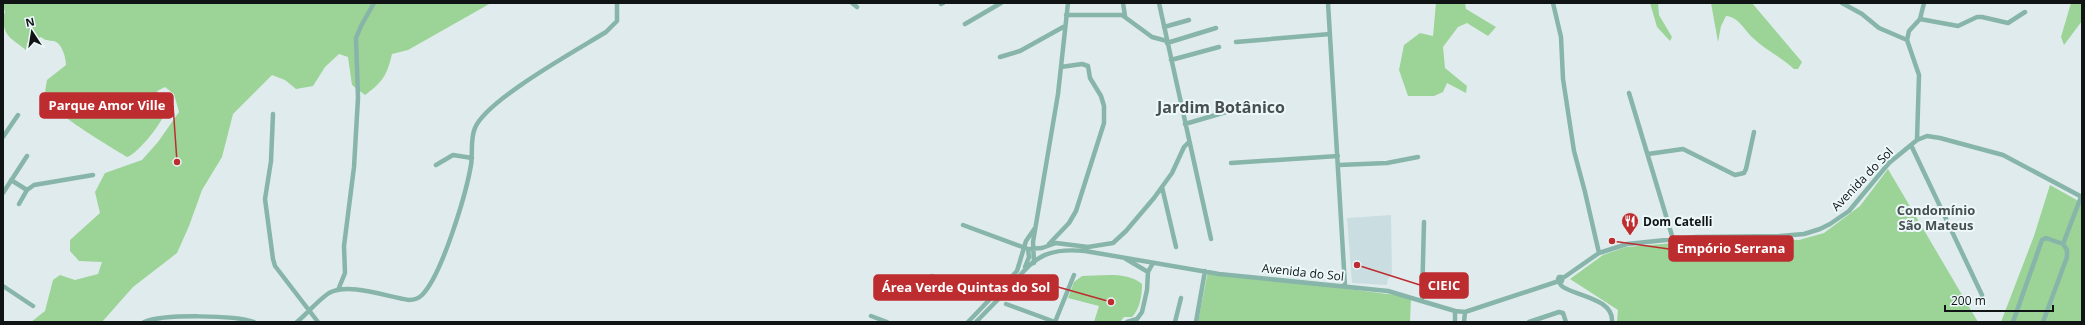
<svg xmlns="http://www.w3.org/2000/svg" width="2085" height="325" font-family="'Open Sans',sans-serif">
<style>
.built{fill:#cadee2}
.green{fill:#9bd496}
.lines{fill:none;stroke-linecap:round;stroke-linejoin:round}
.minor{stroke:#87b5a9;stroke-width:4.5}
.labels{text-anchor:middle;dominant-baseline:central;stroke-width:4;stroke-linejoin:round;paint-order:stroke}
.street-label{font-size:12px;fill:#101415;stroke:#edf8fa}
.poi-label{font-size:12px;font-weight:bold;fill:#101415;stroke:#edf8fa;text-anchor:start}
.neighbourhood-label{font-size:13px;font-weight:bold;fill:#474f51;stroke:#edf8fa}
.district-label{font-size:16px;font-weight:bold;fill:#474f51;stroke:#edf8fa}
.leader{fill:none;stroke:#bd2d30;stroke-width:1.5}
.callout-dot{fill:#bd2d30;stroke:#edf8fa;stroke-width:1.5}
.callout{fill:#bd2d30;stroke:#bd2d30;stroke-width:1.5}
.callout-label{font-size:13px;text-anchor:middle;font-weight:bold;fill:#fff}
</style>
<rect width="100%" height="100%" fill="#e0ebed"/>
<path class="built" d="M1391,215L1392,274L1388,279L1387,285L1352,283L1347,218Z"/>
<path class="green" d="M3,3H491L408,50L392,54C387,75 383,82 365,95L352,85L348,57L339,54L325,67L313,86L296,89L285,80L272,75L233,114L222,157L202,190L189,226L177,253L133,287L102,322H31L45,311L53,280L60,275L75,280L98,274L102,262L79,261L70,251V240L100,213L95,192L105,173L142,160L158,142L179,112L174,94L165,87L157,91C160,96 165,103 166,108C167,118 137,155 127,157C111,147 53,113 46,99C44,93 46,86 47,80L66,65C66,58 62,42 53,41C47,40 46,41 41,37L27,43L26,50C10,37 3,37 3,14L5,13Z
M1436,3H1465L1466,9L1496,27L1488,36L1467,23L1458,27L1443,47L1445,68L1467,86L1466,93L1447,83L1443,92L1434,96H1408L1399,70L1404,45L1420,33L1433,36Z
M1650,3H1658L1659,15L1672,37L1670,41L1657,27Z
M1711,3H1752L1802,62L1798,69H1794C1781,57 1765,50 1753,38C1744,30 1739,17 1726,16L1721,26L1718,42Z
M2071,3H2082V21L2064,45L2061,37Z
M1888,169L1978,322H1617L1618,310L1570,279L1603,255L1626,247L1722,239L1799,240L1824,233L1860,206Z
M2050,185L2082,203V322H2001L2034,236Z
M1208,271L1411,297L1410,322H1198Z
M1082,276C1101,276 1127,271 1142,284C1142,295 1140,309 1132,317H1124L1120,322H1094L1099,306L1068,298L1074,282Z"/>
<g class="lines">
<path class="minor" d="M852,3L857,7
M1123,3L1125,16
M1159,3L1211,239
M1328,3L1345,286
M1553,3L1561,37L1563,79L1574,151L1585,192L1599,253
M1842,3L1862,14L1879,28L1907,40
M941,4L943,3
M1066,15H1122L1152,37L1167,41
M1920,19L1958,26L1977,17H1982L2008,23L2025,12
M965,24L1001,3
M1164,27L1189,20
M1236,42L1330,34
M1167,43L1216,28
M1000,57L1020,51L1065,26
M1171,60L1219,47
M1629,93L1673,239
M273,114L271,161L265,199L273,259L275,266L318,322
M1185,124L1226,112
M3,137L18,115
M1917,140L1919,75L1907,40L1909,31L1920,19L1924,3
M1911,145L1982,295
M1648,154L1683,149L1735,175L1744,173L1746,169L1754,132
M1231,163L1338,156
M436,165L453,155L472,158
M1339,165L1387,163L1418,157
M11,180L27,190
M1162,187L1176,247
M3,193L27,156
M19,204L27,190L34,185L93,175
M963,225L1028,249L1042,248L1056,243L1088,247L1113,243L1126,231L1154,198L1172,173L1184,147L1189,142
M1049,244L1069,223L1076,211L1104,123V106L1101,96L1090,78L1088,66L1082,64L1061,67
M2063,244L2081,197
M1126,259L1148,272
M1034,263L1033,242L1058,94L1068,3
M1025,267L1029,257L1028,249
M932,276L990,298
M1563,278L1599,253L1627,244L1695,237L1780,236L1804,234L1820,229L1830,224L1849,211L1889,163L1917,140L1927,136L1940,138L2003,155L2082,197
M1562,281V277H1559L1558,279C1559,282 1560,285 1563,287C1577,296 1614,299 1612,322
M1015,282C1035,254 1052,248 1085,251L1219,274L1388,291L1455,311L1465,312L1559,281
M3,286L33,306
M338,290L345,273L344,246L354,167L358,98L356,38L361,26L374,3
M1422,301L1424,222
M1006,304L1055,322
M1455,311V322
M871,316L887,322
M144,322C163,314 235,315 254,322
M297,322C308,313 317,301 329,293C349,282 387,297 409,300C414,300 418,299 422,295C442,275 466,194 471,165C473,153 470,139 475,128C486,100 577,50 606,32L617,21V3
M968,322L1017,271L1026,241L1035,228
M976,322L1017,280
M1055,322L1074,275
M1127,322L1137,319L1142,312L1147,290L1148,272L1153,263
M1175,322L1181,298
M1196,322L1205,271
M1464,322L1465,312
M1529,322L1559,312L1563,313L1566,322
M2013,322L2042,240L2046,238L2063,244L2067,250V257L2043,322"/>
</g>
<defs>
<g id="restaurant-pin" transform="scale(0.9)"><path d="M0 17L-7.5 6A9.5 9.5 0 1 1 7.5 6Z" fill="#bd2d30" stroke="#edf8fa"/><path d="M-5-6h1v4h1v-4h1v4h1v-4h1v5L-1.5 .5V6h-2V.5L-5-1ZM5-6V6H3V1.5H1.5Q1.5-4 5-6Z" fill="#fff"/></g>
</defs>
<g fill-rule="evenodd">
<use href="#restaurant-pin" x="1630" y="221"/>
</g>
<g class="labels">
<g class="street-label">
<text transform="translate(1862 179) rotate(-46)">Avenida do Sol</text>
<text transform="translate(1303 272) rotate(6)">Avenida do Sol</text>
</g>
<g class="poi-label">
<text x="1643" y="221">Dom Catelli</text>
</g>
<g class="neighbourhood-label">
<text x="1936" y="210">Condomínio<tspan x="1936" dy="15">São Mateus</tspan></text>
</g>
<g class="district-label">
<text x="1221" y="107">Jardim Botânico</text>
</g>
</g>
<path class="leader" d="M177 162L173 105M1612 241L1669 249M1357 265L1420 285M1111 302L1058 287"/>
<g class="callout-dot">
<circle cx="177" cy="162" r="4"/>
<circle cx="1612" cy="241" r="4"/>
<circle cx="1357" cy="265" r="4"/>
<circle cx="1111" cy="302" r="4"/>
</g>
<g class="callout">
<rect x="40" y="93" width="133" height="25" rx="4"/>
<rect x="1669" y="236" width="124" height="25" rx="4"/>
<rect x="1420" y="273" width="48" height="25" rx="4"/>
<rect x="874" y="275" width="184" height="25" rx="4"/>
</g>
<g class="callout-label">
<text x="107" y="110">Parque Amor Ville</text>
<text x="1731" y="253">Empório Serrana</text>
<text x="1444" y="290">CIEIC</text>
<text x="966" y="292">Área Verde Quintas do Sol</text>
</g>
<rect width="2085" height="325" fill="none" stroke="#101415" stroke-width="8"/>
<g transform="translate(32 32) rotate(348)" stroke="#edf8fa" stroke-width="3" paint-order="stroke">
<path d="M0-3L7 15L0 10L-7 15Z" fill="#101415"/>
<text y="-6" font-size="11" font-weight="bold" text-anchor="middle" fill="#101415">N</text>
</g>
<path d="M1945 305v6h108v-6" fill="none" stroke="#101415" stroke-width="2"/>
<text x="1951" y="305" font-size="12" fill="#101415" stroke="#edf8fa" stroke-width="3" paint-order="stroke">200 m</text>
</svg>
